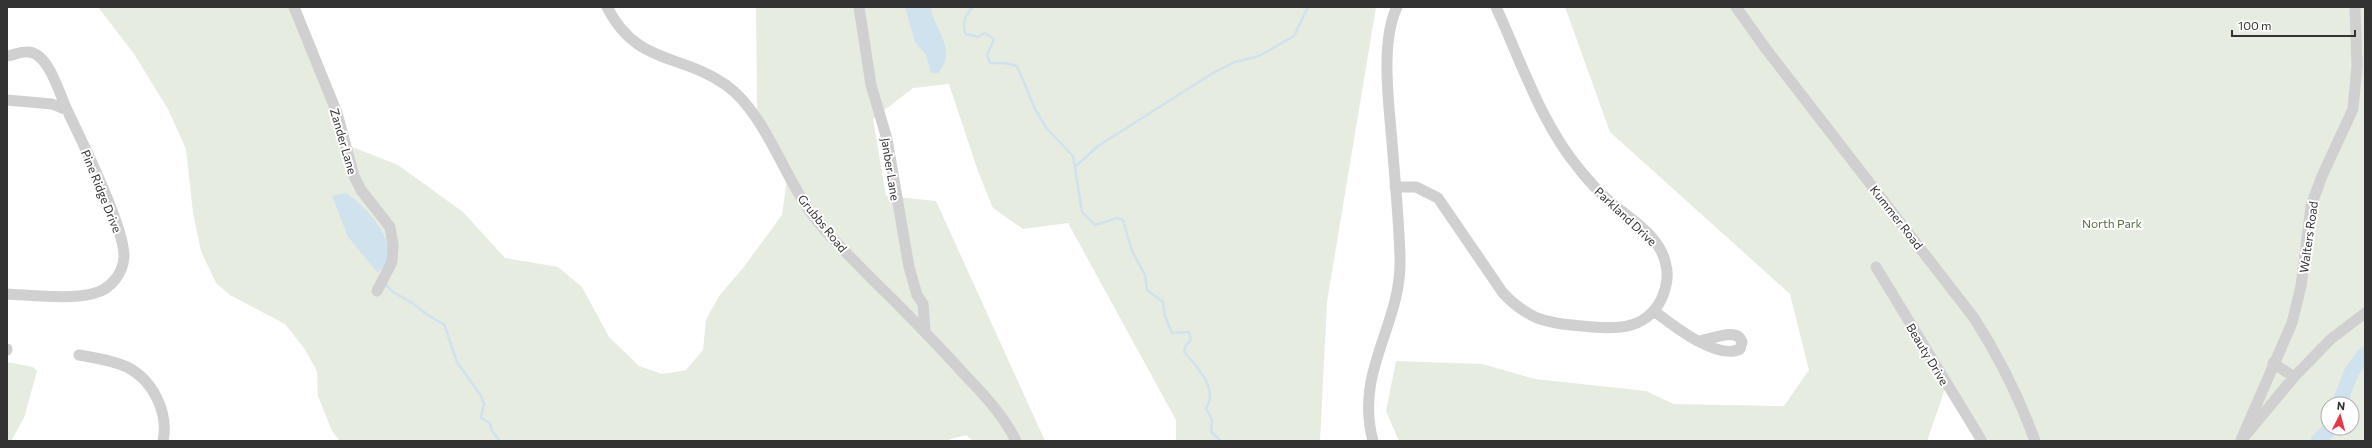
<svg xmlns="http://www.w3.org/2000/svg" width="2372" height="448" font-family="Commissioner,sans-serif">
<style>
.green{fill:#e6ecdf;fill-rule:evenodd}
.water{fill:#cfe2ee}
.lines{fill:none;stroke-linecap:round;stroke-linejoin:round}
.stream{stroke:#cfe2ee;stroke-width:2.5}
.river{stroke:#cfe2ee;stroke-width:15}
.minor{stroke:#d0d0d0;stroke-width:11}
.labels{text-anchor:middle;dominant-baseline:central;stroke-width:4;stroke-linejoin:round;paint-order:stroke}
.street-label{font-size:12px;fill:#333;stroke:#fff}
.park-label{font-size:12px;fill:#56703f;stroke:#fff}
</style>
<rect width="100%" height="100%" fill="#fff"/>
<path class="green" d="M98,7H294L345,144L398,165L463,212L505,258L558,267L582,287L609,337L639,366L662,374L686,370L703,350L706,320L719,296L743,268L782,215L789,165L757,111L756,7H1376L1327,302L1320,441H1176V420L1068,223L1023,229L993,208L979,174L949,84L913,88L873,119L886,196L936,201L1045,441H973L966,435L944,441H340L332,431L318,396L317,371L304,348L285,324L230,295L216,283L201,251L193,213L186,149L168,109L134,54Z
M1565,7H2365V441H1989L1948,380L1927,441H1399L1386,411L1396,361L1482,364L1535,379L1646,391L1674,404L1784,406L1809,370L1790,294L1610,132ZM2328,404H2352V428H2328Z
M7,362L33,367L37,371L24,418L11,441H7Z"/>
<path class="water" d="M905,7H930C935,30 958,50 938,73H931L926,55L915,42Z
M346,193C363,204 399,241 386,263C384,267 380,270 378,273L348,237L332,196Z"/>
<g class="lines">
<path class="stream" d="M973,7C966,14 961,24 966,34L978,37L985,33L994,39L987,55L990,63H1005L1017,66L1035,109L1047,129L1073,156L1082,212L1095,225L1117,218L1123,220L1132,251L1145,275L1147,290L1163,302L1165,316L1172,333L1189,332L1191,340L1186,345L1184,352C1197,366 1219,390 1206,408L1212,420L1211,432L1221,441
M1075,167L1098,146L1213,73L1235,62L1259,56L1294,36L1308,7
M385,283C392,294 402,296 412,303C423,311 431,319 444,324L457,362L481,396L484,404L481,418L490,423L492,431L500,441"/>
<path class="river" d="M2339,404L2352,371L2365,354
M2318,441L2331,428"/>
<path class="minor" d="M294,7L337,113L354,176L361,190L390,227L393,245L392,262L377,291
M607,7C637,66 681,53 726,85C760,109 780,164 802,199C819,228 847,253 870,277C903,309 935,342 966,376C985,396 1004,416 1016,441
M859,7L871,85L887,139L909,267L917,295L923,304L925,331
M1736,7L1766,49L1974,318C1999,357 2019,397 2035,441
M7,56C14,55 21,51 29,52C49,54 59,93 67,110L52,104L7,100
M1395,187H1416L1438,198L1503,293C1513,304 1524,312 1537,318C1551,323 1567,325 1582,326C1613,329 1644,332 1661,300C1666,289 1669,277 1666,265C1660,234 1629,219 1607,199C1597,190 1588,180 1580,170C1541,124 1521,61 1496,7
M1876,267L1982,441
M7,294C31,295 73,300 95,293C111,289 123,273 124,257C125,228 81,139 67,110
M1654,311C1671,324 1717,361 1740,349L1742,342C1737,326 1711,340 1699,341
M7,349V350
M79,355C96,358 112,360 127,367C153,380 169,413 163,441
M2273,363L2294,377
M2245,436L2294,377L2331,339L2365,313
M2241,440L2292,323L2301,286L2311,206L2322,176L2353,109L2357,66L2355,7
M1373,441C1354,370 1402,325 1400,258C1399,219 1395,181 1392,142C1389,104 1380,42 1397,7"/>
</g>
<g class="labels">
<g class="street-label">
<text transform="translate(344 141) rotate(74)">Zander Lane</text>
<text transform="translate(891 169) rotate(81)">Janber Lane</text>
<text transform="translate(102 191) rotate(68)">Pine Ridge Drive</text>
<text transform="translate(1626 216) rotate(43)">Parkland Drive</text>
<text transform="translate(1897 217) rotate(52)">Kummer Road</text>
<text transform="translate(823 223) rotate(51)">Grubbs Road</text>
<text transform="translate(2308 237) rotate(-82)">Walters Road</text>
<text transform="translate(1928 354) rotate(59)">Beauty Drive</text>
</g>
<g class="park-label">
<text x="2112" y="223">North Park</text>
</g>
</g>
<rect width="2372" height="448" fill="none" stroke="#333333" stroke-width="16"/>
<g transform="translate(2340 416) rotate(6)"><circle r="19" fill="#ffffff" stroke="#adadad"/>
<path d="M0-3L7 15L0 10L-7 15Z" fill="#e63946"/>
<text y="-6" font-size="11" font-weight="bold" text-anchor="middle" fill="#333333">N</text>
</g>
<path d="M2232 30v6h123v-6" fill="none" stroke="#333333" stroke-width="2"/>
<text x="2238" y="30" font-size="12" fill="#333333" stroke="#ffffff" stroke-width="3" paint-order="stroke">100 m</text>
</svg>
